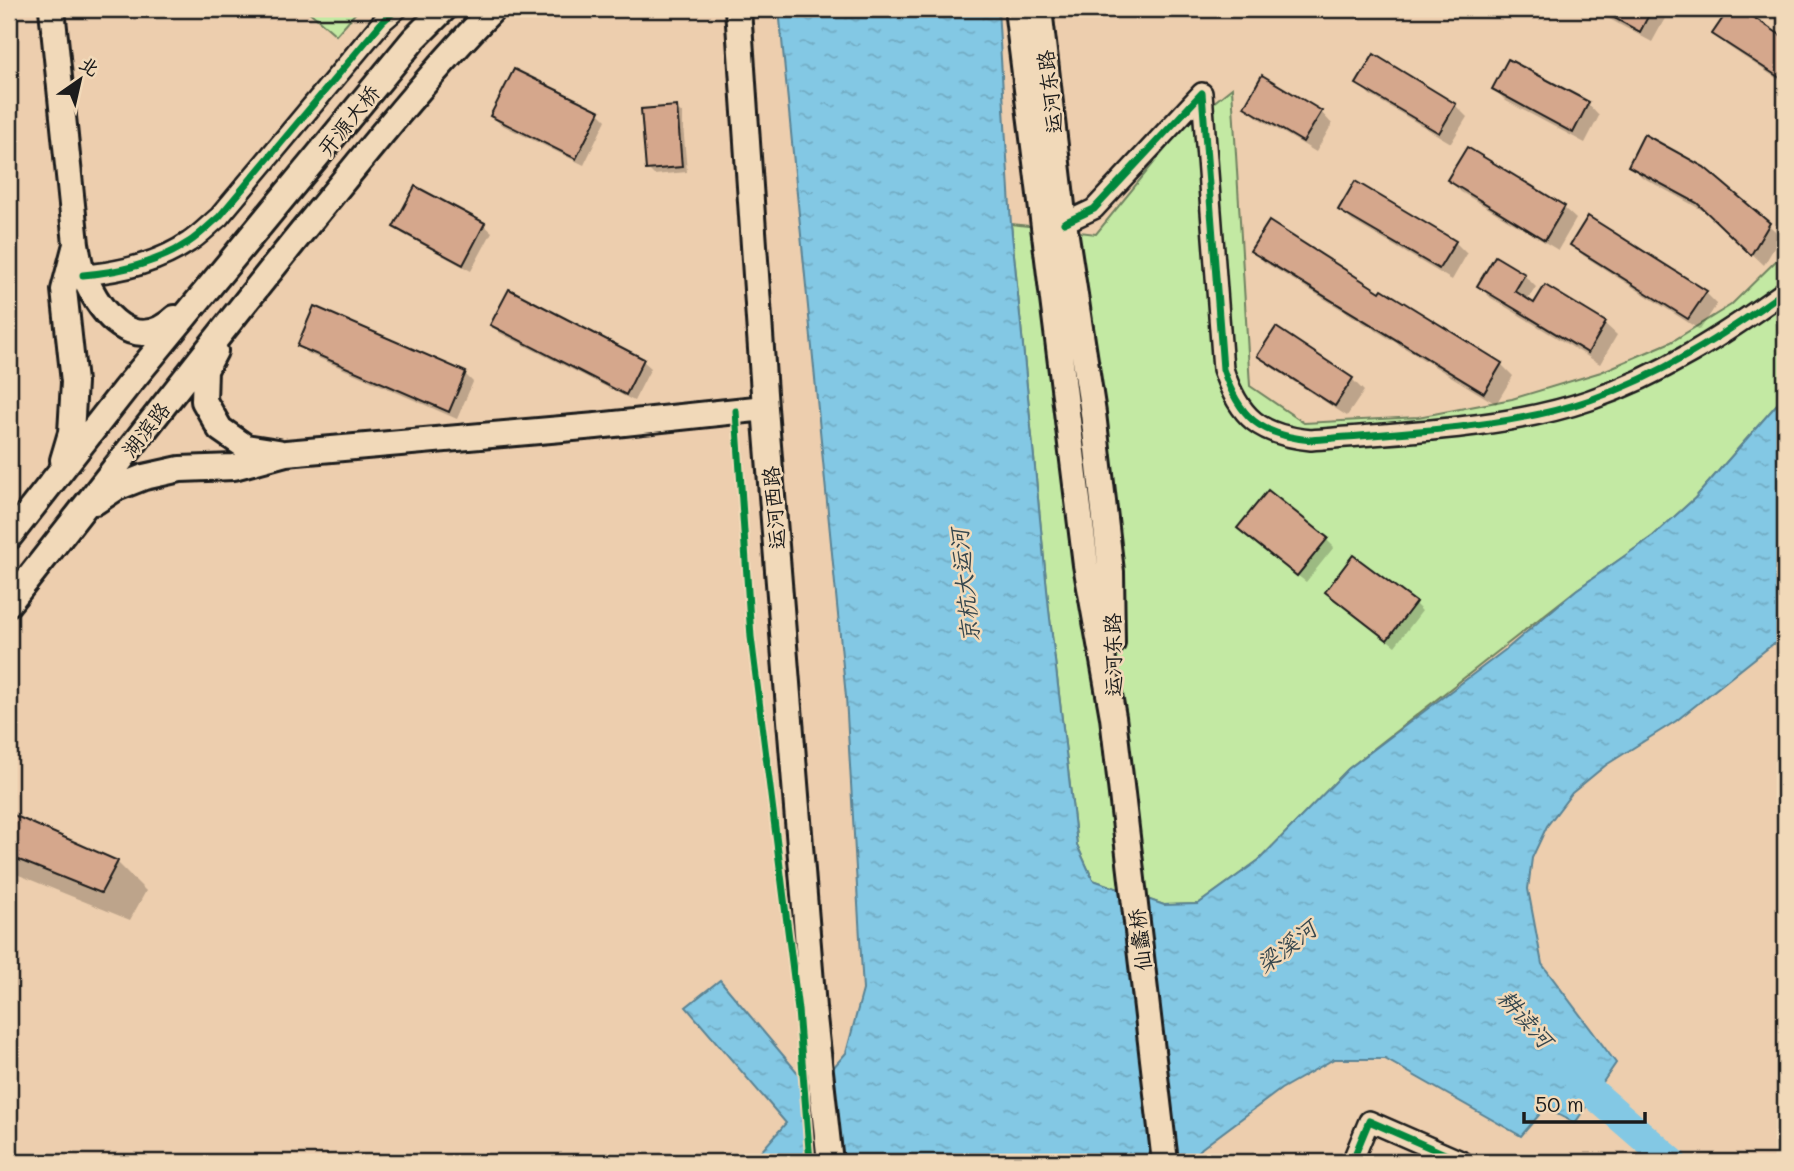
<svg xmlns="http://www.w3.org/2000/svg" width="1794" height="1171" font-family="Mali,'LXGW WenKai TC',sans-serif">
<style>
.garden{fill:#c3e9a3;stroke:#708260;stroke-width:2}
.water{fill:url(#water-ripples);stroke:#5a8394;stroke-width:2}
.shadow{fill:#0003}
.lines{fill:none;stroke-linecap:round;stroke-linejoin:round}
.river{stroke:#83c8e4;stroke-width:30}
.building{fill:#d5a78c;stroke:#1c1c1c;stroke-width:2}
.minor-casing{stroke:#1c1c1c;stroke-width:24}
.major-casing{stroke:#1c1c1c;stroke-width:30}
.minor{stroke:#f1d9b9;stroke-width:19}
.major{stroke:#f1d9b9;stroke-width:24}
.cycleway-casing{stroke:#f1d9b9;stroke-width:11}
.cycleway{stroke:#00873e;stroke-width:7}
.labels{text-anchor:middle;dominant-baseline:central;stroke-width:5;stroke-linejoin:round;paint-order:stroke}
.street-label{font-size:21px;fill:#1c1c1c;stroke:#f1d9b9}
.water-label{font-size:23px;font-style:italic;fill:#36474e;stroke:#f1d9b9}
</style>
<defs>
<pattern id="water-ripples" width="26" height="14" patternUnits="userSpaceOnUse" patternTransform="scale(1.75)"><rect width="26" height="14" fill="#83c8e4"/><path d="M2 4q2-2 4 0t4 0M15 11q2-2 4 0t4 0" fill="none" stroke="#71abc3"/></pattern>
</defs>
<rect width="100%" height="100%" fill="#edceae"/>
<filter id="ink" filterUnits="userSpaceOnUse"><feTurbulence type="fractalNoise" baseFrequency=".0143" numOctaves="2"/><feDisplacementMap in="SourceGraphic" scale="14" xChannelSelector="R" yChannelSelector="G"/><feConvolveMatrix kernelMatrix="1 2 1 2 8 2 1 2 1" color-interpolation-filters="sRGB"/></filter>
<g filter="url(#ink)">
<path class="garden" d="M306,9H359L336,35Z
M1232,88L1250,386L1304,423L1418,417L1512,399L1601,372L1671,342L1731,305L1785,252V395L1695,498L1653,536L1576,590L1348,769L1259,860L1198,904L1164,905L1093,880L1077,845L1049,610L1011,224L1096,234L1183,127Z"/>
<path class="water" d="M779,9H998L1011,224L1049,610L1077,845L1093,880L1164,905L1198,904L1259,860L1348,769L1509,647L1576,590L1653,536L1695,498L1785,395V642L1773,644L1676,721L1606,765L1572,793L1547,826L1532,858L1528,889L1542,964L1616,1063L1575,1123L1545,1108L1521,1136L1385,1059H1334L1281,1089L1202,1148L1189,1162H752L786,1123L686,1007L720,980L813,1091L846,1053L863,990L846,697Z"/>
<path class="shadow" d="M1591,9H1666L1669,11L1652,42Z
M1731,9H1737L1785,40V84L1726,45L1715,33Z
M1358,83L1455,105L1467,117L1451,143L1370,95Z
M1494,89L1588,104L1599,116L1585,143L1506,101Z
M1246,106L1321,112L1332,124L1316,152L1258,118Z
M676,108L682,113L687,172L654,175L648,169Z
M599,113L606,120L584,165L500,124L492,116Z
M1467,149L1564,208L1576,219L1558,250L1461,192L1449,180Z
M1630,165L1703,168L1781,236L1764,265L1711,215L1642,177Z
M1340,210L1455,242L1467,254L1452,280L1352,221Z
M484,225L492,232L471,271L403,234L395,227Z
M1572,245L1705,292L1717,304L1700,330L1584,256Z
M1253,250L1381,294L1382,291L1501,364L1513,376L1496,404L1264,262Z
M1524,275L1536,287L1527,301L1534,305L1545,288L1605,324L1617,335L1600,364L1491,298L1479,286Z
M493,325L643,361L651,368L634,401L500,333Z
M299,346L465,374L473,382L457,419L307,353Z
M1260,356L1352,379L1364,391L1347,416L1271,367Z
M1247,536L1326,539L1334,547L1306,582Z
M1327,592L1415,604L1422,611L1395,646Z
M9,815L117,862L146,891L130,920L9,871Z"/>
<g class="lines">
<path class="river" d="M1567,1064L1595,1095L1672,1162"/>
</g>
<path class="building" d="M1598,9H1652L1640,32Z
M1729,9H1741L1785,38V71L1780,78L1712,34Z
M1374,54L1456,104L1439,133L1356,84Z
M1508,59L1589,102L1573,133L1492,89Z
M514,69L600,111L576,159L490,116Z
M1262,75L1322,111L1303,142L1244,107Z
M677,106L682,167L646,170L641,109Z
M1644,134L1704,167L1770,223L1751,255L1697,203L1628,166Z
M1467,147L1565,206L1545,240L1447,180Z
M1355,181L1456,241L1439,269L1338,210Z
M415,186L485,223L463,265L393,227Z
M1588,216L1707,291L1688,319L1570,245Z
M1269,221L1380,292L1382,289L1502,363L1484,393L1250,251Z
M1495,256L1525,274L1515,291L1534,303L1545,285L1606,322L1588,353L1477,286Z
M509,289L644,359L626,395L490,325Z
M314,306L466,372L449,412L297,346Z
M1276,327L1353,378L1335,406L1257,356Z
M1268,490L1328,538L1297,576L1237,528Z
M1353,555L1416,602L1387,640L1325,592Z
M9,813L118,861L101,893L9,856Z"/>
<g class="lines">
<g class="minor-casing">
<path id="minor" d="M1064,223L1094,209L1202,93L1223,369C1239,418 1260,435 1311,440C1399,432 1507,429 1590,400C1662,375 1724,335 1785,291
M83,275C120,272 158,263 189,242C200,235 209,225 219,217L383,21L397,9
M1352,1162L1369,1121L1463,1162"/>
</g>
<g class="major-casing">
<path id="major" d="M52,9L76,244C78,254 79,266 84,275C100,314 134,356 175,318
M738,9L765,408L813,1008L830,1162
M1017,9L1086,565L1113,717L1165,1162
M1039,9L1064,223L1093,413L1111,572L1112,643
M215,351L205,370L204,401L220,429L246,447L278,452
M63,460L71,433L74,382L64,290L75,248
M95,502L116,488L144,477L180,469L234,467L286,453L596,426L765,408
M9,537L125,389L414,39L444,9
M9,603C111,474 210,344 314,217C372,146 429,74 493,9"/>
</g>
<use href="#minor" class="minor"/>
<use href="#major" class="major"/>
<g class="cycleway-casing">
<path id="cycleway" d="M1064,223L1094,209L1202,93L1223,369C1239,418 1260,435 1311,440C1399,432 1507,429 1590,400C1662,375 1724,335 1785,291
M83,275C120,272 158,263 189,242C200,235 209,225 219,217L383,21L397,9
M736,411L751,637L798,1010L810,1162
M1352,1162L1369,1121L1463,1162"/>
</g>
<use href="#cycleway" class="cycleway"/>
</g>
</g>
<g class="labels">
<g class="street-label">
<text transform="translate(1049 92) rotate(-97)">运河东路</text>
<text transform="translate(348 120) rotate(-51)">开源大桥</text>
<text transform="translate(145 429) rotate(-52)">湖滨路</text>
<text transform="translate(773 508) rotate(-95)">运河西路</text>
<text transform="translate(1112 655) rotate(-91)">运河东路</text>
<text transform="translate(1139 940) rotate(-97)">仙蠡桥</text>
</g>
<g class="water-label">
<text transform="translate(964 586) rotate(-96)">京杭大运河</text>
<text transform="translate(1286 946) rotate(-38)">梁溪河</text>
<text transform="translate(1526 1018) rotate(48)">耕读河</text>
</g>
</g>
<rect width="1794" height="1171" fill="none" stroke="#f1d9b9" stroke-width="35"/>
<rect x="18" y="18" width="1759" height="1136" fill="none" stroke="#1c1c1c" stroke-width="2.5" filter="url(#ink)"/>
<g transform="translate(80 80) rotate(34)" stroke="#f1d9b9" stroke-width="5" paint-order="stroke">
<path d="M0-5L12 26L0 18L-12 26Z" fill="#1c1c1c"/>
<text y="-10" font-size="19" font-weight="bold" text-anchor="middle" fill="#1c1c1c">北</text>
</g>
<path d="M1524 1112v10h121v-10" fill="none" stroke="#1c1c1c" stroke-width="3.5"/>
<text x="1535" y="1112" font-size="21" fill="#1c1c1c" stroke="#f1d9b9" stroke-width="5" paint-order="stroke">50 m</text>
</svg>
